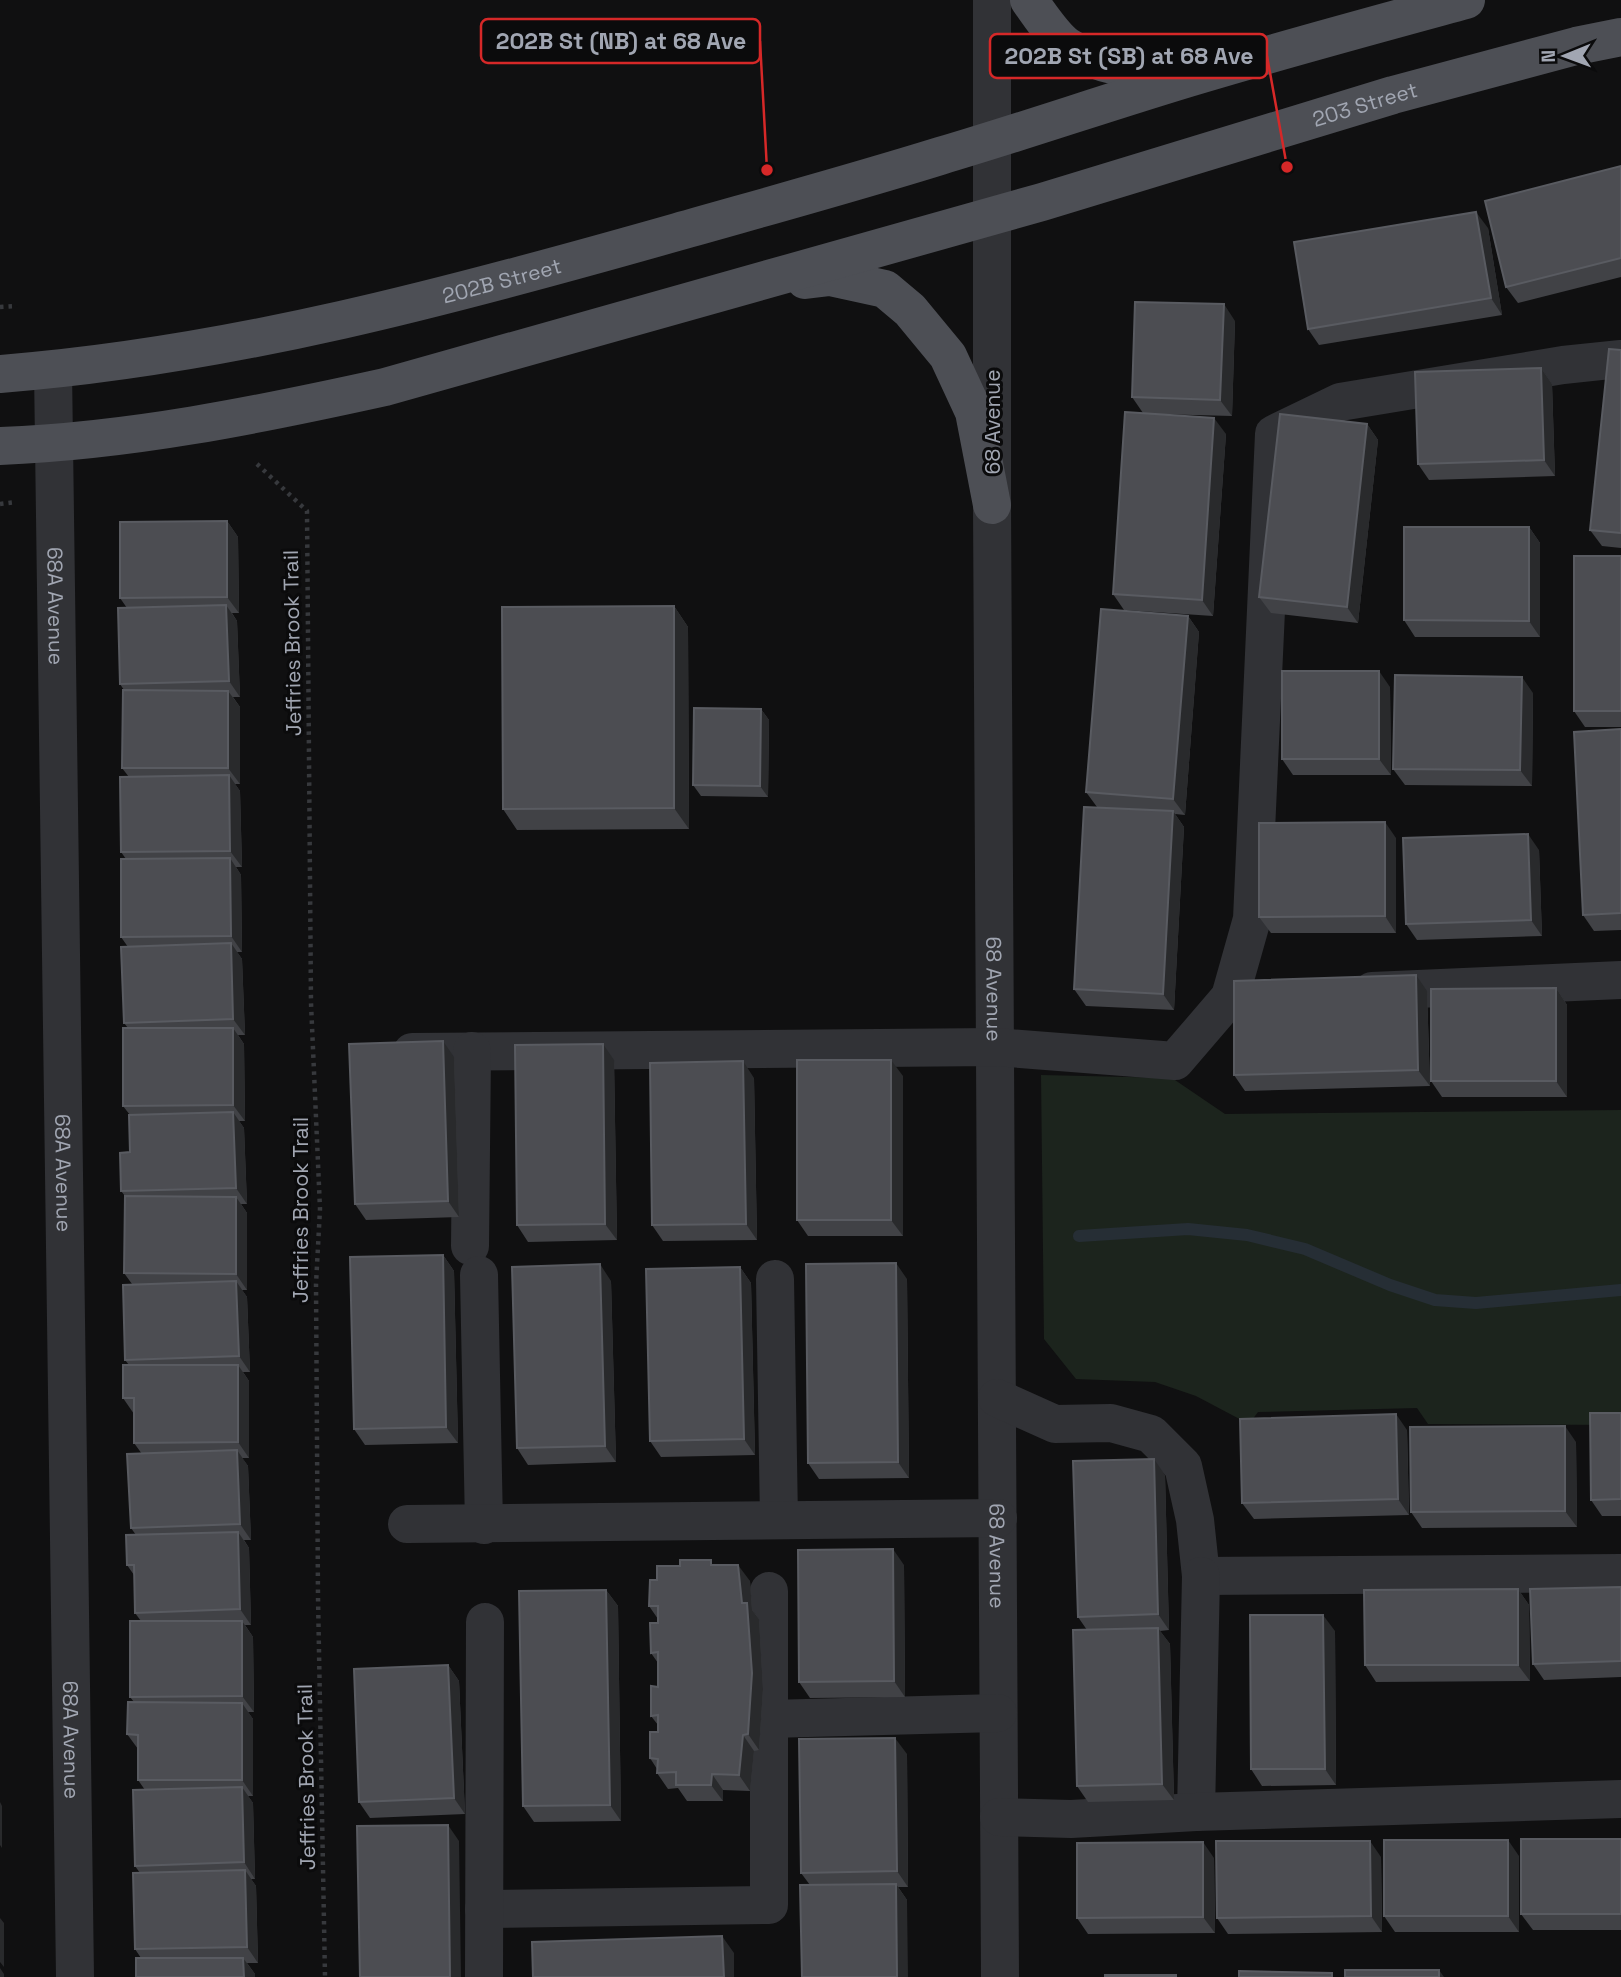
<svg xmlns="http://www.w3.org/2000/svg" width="1621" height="1977" font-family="'Space Grotesk',sans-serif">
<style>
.green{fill:#1c241d}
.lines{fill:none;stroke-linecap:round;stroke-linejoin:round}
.stream{stroke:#262e35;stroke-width:12}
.path{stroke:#37393d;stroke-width:4.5;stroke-dasharray:3.5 5;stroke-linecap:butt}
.minor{stroke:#313236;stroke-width:38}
.major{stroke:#4d4f55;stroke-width:38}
.wall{fill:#414246}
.shaded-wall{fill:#292a2c}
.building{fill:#4c4d52;stroke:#595b61;stroke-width:2}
.labels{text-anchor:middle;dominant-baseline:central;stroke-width:6;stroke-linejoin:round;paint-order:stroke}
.street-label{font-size:21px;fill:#a1a6b2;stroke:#0b0b0c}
.leader{fill:none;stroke:#d62828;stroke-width:2.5}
.callout-dot{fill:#d62828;stroke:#0b0b0c;stroke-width:2.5}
.callout{fill:#0b0b0c;stroke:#d62828;stroke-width:2.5}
.callout-label{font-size:23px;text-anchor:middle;font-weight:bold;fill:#a1a6b2}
</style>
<rect width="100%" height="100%" fill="#101011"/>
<path class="green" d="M1041,1075L1172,1078L1225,1114L1621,1110V1425L1428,1424L1417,1408L1258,1412L1249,1424L1196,1396L1155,1382L1076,1379L1044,1339Z"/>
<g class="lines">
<path class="stream" d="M1079,1236L1188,1229L1247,1235L1305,1249L1390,1285L1435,1300L1476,1303L1621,1290"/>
<path class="path" d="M0,307L17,306
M257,464L307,511L311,1003L320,1209L316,1284L318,1597L325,1977
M0,504L16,502"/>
<g class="minor">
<path id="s1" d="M992,0V505L1000,1977"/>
<path id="s2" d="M53,370L75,1977"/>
<path d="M1372,991L1621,980"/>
<path d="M412,1052L995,1047L1175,1061L1230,997L1252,919L1274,434L1340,402L1563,365L1621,359"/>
<path d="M470,1246L472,1051"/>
<path d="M479,1275L484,1525"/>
<path d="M775,1279L779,1520"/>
<path d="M997,1398L1055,1424L1111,1423L1151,1434L1183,1466L1195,1520L1201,1576L1621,1573"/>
<path d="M407,1524L998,1518"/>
<path d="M769,1719L998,1713"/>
<path d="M1196,1812L1201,1576"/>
<path d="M999,1817L1071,1819L1196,1812L1621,1799"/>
<path d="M484,1909L769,1905V1591"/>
<path d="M484,1977L485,1622"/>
</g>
<g class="major">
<path d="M1029,0C1038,13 1055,38 1067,46C1101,69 1144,71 1183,74"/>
<path d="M805,280L830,277L885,289L910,310L948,356L974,412L992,505"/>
<path id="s3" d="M0,374C231,356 455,295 677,232C765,207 853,183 940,156C1028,130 1114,100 1202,74C1289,48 1378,24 1466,0"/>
<path id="s4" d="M0,446C130,441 258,415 385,387L1042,202L1393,95L1576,46L1621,37"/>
</g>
</g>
<path class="wall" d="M1621,166V277L1518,303L1506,287Z
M1488,228L1502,315L1319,345L1308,329Z
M1235,321L1232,416L1155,414L1226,434L1213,616L1124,610L1113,594L1143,413L1132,397Z
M1621,350V548L1602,546L1590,530Z
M1541,368L1552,384L1555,476L1429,480L1418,464Z
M1367,424L1378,440L1358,623L1271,613L1259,597Z
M227,521L238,537L239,613H232L237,621L240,697H233L240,707V784H235L240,791L242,867H236L241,875L242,952H237L242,959L245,1035H238L244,1044L245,1121H239L244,1128L247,1204H241L247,1213V1290H242L247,1297L250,1372H243L249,1381V1458H242L248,1466L251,1540H244L249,1548L251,1625H245L253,1637L254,1712H248L253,1719V1796H248L253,1803L255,1879H251L256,1886L258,1963H247L255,1974V1977H136L141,1958L135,1949L140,1873L135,1866L145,1790L138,1780V1749L127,1734L134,1702L130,1697L141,1621L135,1613L134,1575L127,1565L136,1535L131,1528L142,1454L134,1443V1414L123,1398L129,1365L125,1360L132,1284L124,1273L125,1196L121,1191L130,1152V1115L123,1106L128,1028L124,1023L128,947L121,937L126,859L121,852L129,777L122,768L124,690L120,684L127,608L120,598Z
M1529,527L1540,543V637H1415L1404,620Z
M1621,556V727H1585L1574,711Z
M674,606L688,627L689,829L517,830L503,809Z
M1188,616L1199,632L1185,815L1175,814L1184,827L1174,1010L1086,1006L1074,989L1097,807L1086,792Z
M1390,687L1391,775H1293L1282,759Z
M1533,693L1532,786L1405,785L1393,769Z
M761,709L769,720L768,797L701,796L693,785Z
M1621,729V930L1594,931L1583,915Z
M1396,838V933H1271L1259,917Z
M1539,850L1542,936L1417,940L1406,924Z
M1556,988L1567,1005V1097H1442L1431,1081Z
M1427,991L1430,1086L1245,1091L1234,1075Z
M454,1057L459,1217L366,1220L355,1204Z
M614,1060L617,1240L528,1242L517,1225Z
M903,1076V1236H808L797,1220Z
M754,1078L757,1240L663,1241L652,1225Z
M443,1255L454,1271L458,1443L365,1445L354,1429Z
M740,1267L751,1283L755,1455L661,1457L650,1441Z
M907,1279L909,1478L819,1479L808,1463Z
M611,1281L616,1462L528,1465L517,1448Z
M1621,1413V1516H1602L1591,1500Z
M1407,1430L1409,1515L1254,1519L1242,1503Z
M1576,1442L1577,1527L1422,1528L1411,1512Z
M1165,1475L1169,1630L1160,1631L1170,1644L1174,1800L1088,1802L1077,1786L1087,1630L1078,1617Z
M714,1565L750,1581L752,1610L759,1619L763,1689L759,1750L754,1751L750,1791L723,1790V1801H687L678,1788L668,1789L657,1773V1769L650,1758L658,1732V1725L651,1716L658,1687V1663L651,1653L658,1623V1619L649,1606L657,1580Z
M904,1565L905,1697L810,1698L799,1682Z
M1621,1587V1677L1544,1680L1533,1664Z
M1518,1589L1529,1605L1530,1681L1376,1682L1365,1665Z
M606,1590L618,1606L621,1821L534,1822L523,1806Z
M1335,1631L1336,1785L1262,1786L1251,1769Z
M448,1665L459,1681L465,1814L370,1818L359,1802Z
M907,1754L908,1887H898L907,1900L810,1885L801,1873Z
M1621,1839V1930H1533L1521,1914Z
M1519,1856V1932H1395L1384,1916Z
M1381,1857L1382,1932L1228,1934L1217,1918Z
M1214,1858L1215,1933L1088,1934L1077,1918Z"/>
<path class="shaded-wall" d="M1476,212L1488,228L1502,315L1491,298Z
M1224,304L1235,321L1232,416L1220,400Z
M1541,368L1552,384L1555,476L1544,460Z
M1214,418L1226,434L1213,616L1202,600Z
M1367,424L1378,440L1358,623L1347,607Z
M227,521L238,537L239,613L227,597Z
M1529,527L1540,543V637L1529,621Z
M226,605L237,621L240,697L229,681Z
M674,606L688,627L689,829L674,808Z
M1188,616L1199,632L1185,815L1173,799Z
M1379,671L1390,687L1391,775L1379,759Z
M1522,677L1533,693L1532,786L1520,770Z
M228,691L240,707V784L228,768Z
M761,709L769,720L768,797L760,786Z
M229,775L240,791L242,867L230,851Z
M1173,811L1184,827L1174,1010L1163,994Z
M1385,822L1396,838V933L1385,916Z
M1528,834L1539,850L1542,936L1531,920Z
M230,858L241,875L242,952L231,936Z
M231,943L242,959L245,1035L233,1019Z
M1416,975L1427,991L1430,1086L1418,1070Z
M1556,988L1567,1005V1097L1556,1081Z
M233,1028L244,1044L245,1121L233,1105Z
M443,1041L454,1057L459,1217L448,1201Z
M603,1044L614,1060L617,1240L605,1224Z
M891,1060L903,1076V1236L891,1220Z
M743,1061L754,1078L757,1240L746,1224Z
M233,1112L244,1128L247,1204L236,1188Z
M236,1197L247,1213V1290L236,1274Z
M443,1255L454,1271L458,1443L446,1427Z
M896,1263L907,1279L909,1478L898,1462Z
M600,1264L611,1281L616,1462L605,1446Z
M740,1267L751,1283L755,1455L744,1439Z
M236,1281L247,1297L250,1372L239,1356Z
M238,1365L249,1381V1458L238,1442Z
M1396,1414L1407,1430L1409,1515L1398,1499Z
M1565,1426L1576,1442L1577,1527L1565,1511Z
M237,1450L248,1466L251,1540L240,1524Z
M1154,1459L1165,1475L1169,1630L1158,1614Z
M238,1532L249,1548L251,1625L240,1609Z
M893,1549L904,1565L905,1697L894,1681Z
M738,1565L750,1581L752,1610L759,1619L763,1689L759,1750L748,1734L742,1603Z
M1518,1589L1529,1605L1530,1681L1518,1665Z
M606,1590L618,1606L621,1821L610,1805Z
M1323,1615L1335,1631L1336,1785L1325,1769Z
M242,1621L253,1637L254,1712L242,1696Z
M1158,1628L1170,1644L1174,1800L1162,1784Z
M448,1665L459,1681L465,1814L454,1798Z
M242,1703L253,1719V1796L242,1780Z
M743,1735L754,1751L750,1791L739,1775Z
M895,1738L907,1754L908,1887L897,1871Z
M712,1774L723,1790V1801L711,1785Z
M242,1787L253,1803L255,1879L244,1862Z
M0,1802L2,1806V1848L0,1845Z
M448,1825L459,1841L461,1977H450Z
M1508,1840L1519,1856V1932L1508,1916Z
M1370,1841L1381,1857L1382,1932L1371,1916Z
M1203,1842L1214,1858L1215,1933L1203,1917Z
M245,1870L256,1886L258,1963L247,1947Z
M896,1884L907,1900L908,1977H897Z
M0,1918L4,1923V1967L0,1962Z
M722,1936L734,1953V1977H724Z
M243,1958L255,1974V1977H244Z
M0,1968L4,1974V1977H0Z
M1439,1970L1444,1977H1439Z"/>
<path class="building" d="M1621,166V258L1506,287L1485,201Z
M1476,212L1491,298L1308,329L1294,242Z
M1135,302L1224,304L1220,400L1132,397Z
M1609,349L1621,350V533L1590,530Z
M1541,368L1544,460L1418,464L1415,372Z
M1125,412L1214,418L1202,600L1113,594Z
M1280,414L1367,424L1347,607L1259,597Z
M227,521V597L120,598V522Z
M1404,527H1529V621L1404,620Z
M1574,556H1621V711H1574Z
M226,605L229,681L120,684L118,608Z
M674,606V808L503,809L502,607Z
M1101,609L1188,616L1173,799L1086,792Z
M1282,671H1379V759H1282Z
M1395,675L1522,677L1520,770L1393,769Z
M123,690L228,691V768H122Z
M694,708L761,709L760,786L693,785Z
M1621,729V913L1583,915L1574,732Z
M229,775L230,851L121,852L120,777Z
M1084,807L1173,811L1163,994L1074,989Z
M1385,822V916L1259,917V823Z
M1528,834L1531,920L1406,924L1403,838Z
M230,858L231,936L121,937V859Z
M231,943L233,1019L124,1023L121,947Z
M1416,975L1418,1070L1234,1075V981Z
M1556,988V1081H1431V989Z
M123,1028H233V1105L123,1106Z
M443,1041L448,1201L355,1204L349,1044Z
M603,1044L605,1224L517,1225L515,1045Z
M797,1060H891V1220H797Z
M743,1061L746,1224L652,1225L650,1063Z
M233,1112L236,1188L121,1191L120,1153L130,1152L129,1115Z
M125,1196L236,1197V1274L124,1273Z
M443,1255L446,1427L354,1429L350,1257Z
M896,1263L898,1462L808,1463L806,1264Z
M600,1264L605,1446L517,1448L512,1267Z
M740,1267L744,1439L650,1441L646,1269Z
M236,1281L239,1356L125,1360L123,1285Z
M123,1365H238V1442L134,1443V1398H123Z
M1590,1413H1621V1499L1591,1500Z
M1396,1414L1398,1499L1242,1503L1240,1419Z
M1565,1426V1511L1411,1512L1410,1427Z
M237,1450L240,1524L131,1528L127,1454Z
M1154,1459L1158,1614L1078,1617L1073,1461Z
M238,1532L240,1609L135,1613L134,1565H127L126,1535Z
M893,1549L894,1681L799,1682L798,1550Z
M680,1560H711V1565H738L742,1603H747L752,1673L748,1734L743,1735L739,1775L712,1774L711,1785H676V1772L657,1773L658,1759L650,1758V1732H658V1715L651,1716V1686L658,1687V1652L651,1653L650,1623H658V1606H649L650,1580H657V1566H680Z
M1621,1587V1661L1533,1664L1530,1589Z
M1518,1589V1665H1365L1364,1590Z
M606,1590L610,1805L523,1806L519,1591Z
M1250,1615H1323L1325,1769H1251Z
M130,1621H242V1696L130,1697Z
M1158,1628L1162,1784L1077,1786L1073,1630Z
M448,1665L454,1798L359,1802L354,1669Z
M128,1702L242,1703V1780H138V1735L127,1734Z
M895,1738L897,1871L801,1873L799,1739Z
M242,1787L244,1862L135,1866L133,1790Z
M448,1825L450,1977H360L357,1826Z
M1521,1839H1621V1914H1521Z
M1384,1840H1508V1916H1384Z
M1216,1841H1370L1371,1916L1217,1918Z
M1203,1842V1917L1077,1918V1843Z
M245,1870L247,1947L135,1949L133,1873Z
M896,1884L897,1977H802L800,1885Z
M722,1936L724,1977H533L532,1942Z
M136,1958H243L244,1977H136Z
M1345,1970H1439V1977H1345Z
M1239,1971L1332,1973V1977H1239Z
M1105,1975H1176V1977H1105Z"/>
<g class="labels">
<g class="street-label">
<text stroke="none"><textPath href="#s4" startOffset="1410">203 Street</textPath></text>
<text stroke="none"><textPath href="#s3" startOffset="511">202B Street</textPath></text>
<text transform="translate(992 422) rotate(-90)">68 Avenue</text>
<text stroke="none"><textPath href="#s2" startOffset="236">68A Avenue</textPath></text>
<text transform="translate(292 643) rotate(-91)">Jeffries Brook Trail</text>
<text stroke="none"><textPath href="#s1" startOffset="989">68 Avenue</textPath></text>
<text stroke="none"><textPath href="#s2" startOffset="803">68A Avenue</textPath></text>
<text transform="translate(300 1210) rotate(-90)">Jeffries Brook Trail</text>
<text stroke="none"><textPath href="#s1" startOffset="1556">68 Avenue</textPath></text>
<text stroke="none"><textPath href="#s2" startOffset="1370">68A Avenue</textPath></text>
<text transform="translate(306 1777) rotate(-91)">Jeffries Brook Trail</text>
</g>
</g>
<path class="leader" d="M767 170L760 41M1287 167L1267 56"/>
<g class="callout-dot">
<circle cx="767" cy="170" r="7"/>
<circle cx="1287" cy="167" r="7"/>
</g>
<g class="callout">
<rect x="481" y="19" width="279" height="44" rx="7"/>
<rect x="990" y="34" width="277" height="44" rx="7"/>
</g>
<g class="callout-label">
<text x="621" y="49">202B St (NB) at 68 Ave</text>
<text x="1129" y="64">202B St (SB) at 68 Ave</text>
</g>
<g transform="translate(1565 56) rotate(269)" stroke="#0b0b0c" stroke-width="5" paint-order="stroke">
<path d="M0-5L12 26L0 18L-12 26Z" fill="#a1a6b2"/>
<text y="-10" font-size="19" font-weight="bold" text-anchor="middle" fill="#a1a6b2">N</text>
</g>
</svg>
